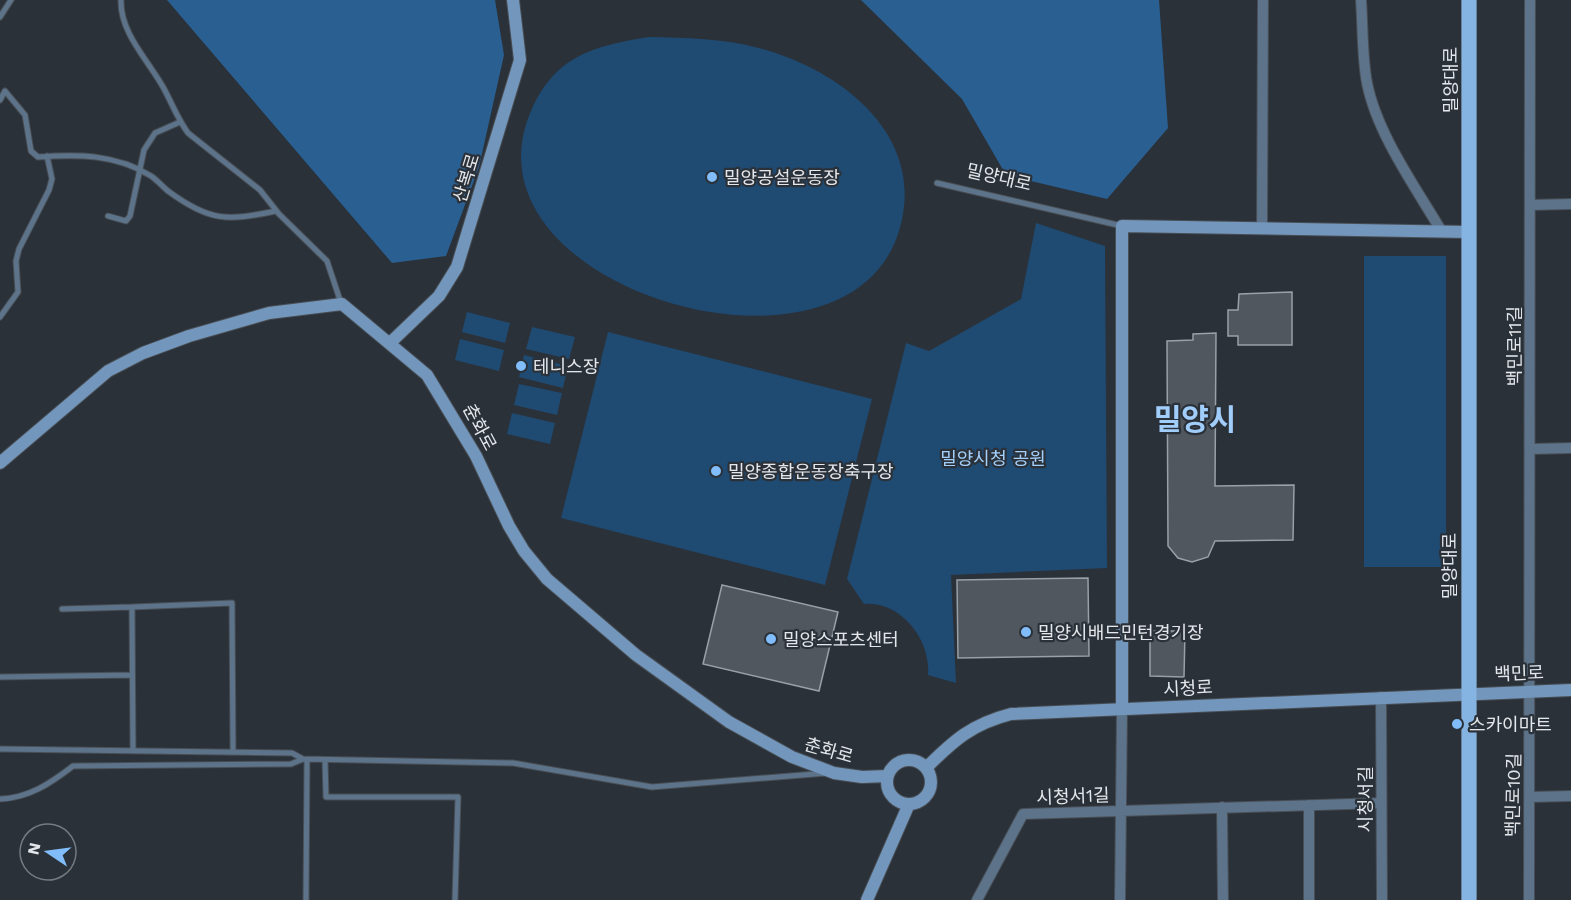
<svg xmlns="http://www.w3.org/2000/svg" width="1571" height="900" font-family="'Work Sans','Noto Sans KR',sans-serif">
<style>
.green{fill:#1f4a71}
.forest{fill:#2a5f92}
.building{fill:#50575e;stroke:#98a0a8;stroke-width:1.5}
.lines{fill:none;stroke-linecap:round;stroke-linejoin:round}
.lane-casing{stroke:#484e55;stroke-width:7}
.street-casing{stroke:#484e55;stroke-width:12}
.secondary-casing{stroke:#484e55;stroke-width:14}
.primary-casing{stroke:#484e55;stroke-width:16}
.lane{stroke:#5c738a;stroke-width:5}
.street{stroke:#5c738a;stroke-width:10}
.secondary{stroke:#7397bc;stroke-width:12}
.primary{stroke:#85b4e3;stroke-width:15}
.poi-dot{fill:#80bdfa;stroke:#2b3138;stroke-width:2}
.labels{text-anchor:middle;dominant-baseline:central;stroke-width:4.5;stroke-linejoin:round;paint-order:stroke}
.street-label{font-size:18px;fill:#e3e7eb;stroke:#2b3138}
.poi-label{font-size:18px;fill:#e3e7eb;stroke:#2b3138;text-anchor:start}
.park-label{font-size:18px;fill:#a3cffb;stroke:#2b3138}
.town-label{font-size:30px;font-weight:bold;fill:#a1cdfb;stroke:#2b3138}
</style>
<rect width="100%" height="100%" fill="#2b3138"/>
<path class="green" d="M649,37C686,38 723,38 759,48C842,70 928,137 899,231C847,403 454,288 531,111C555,56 593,46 649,37Z
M1036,223L1105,246L1107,568L951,575L956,683L928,675C931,640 901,601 864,604L847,579L906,343L929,351L1021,299Z
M1364,256H1446V567H1364Z
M467,312L510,323L505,343L462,332Z
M532,327L575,337L569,359L526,349Z
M608,332L872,399L825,585L561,518Z
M460,339L504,350L499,371L455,360Z
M524,355L568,366L563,388L519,377Z
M519,384L562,393L557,415L514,405Z
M512,413L555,423L550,444L507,434Z"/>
<path class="forest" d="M167,0H495L504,55L479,167L446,256L392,263Z
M861,0H1159L1168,128L1107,199L1006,175L962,99Z"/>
<path class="building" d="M1292,292V345H1238V336H1228V310H1238L1239,294Z
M1216,333L1215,486L1294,485L1293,540L1215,541L1208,557L1192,562L1178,558L1168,546L1167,341L1193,340V334Z
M1088,578L1089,656L958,658L957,580Z
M722,585L838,612L819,691L703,664Z
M1150,631H1185L1184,677L1150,676Z"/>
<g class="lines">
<g class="lane-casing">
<path id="lane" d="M121,0C120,33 148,60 163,87C172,103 177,118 188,133L260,190L279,214L327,261L341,303
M0,17L11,0
M0,100L5,91L25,115L31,151L38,157C77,154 116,154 151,176C157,180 162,186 168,191C210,222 227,221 276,211
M937,183L1122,226
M108,216L126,221L130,216L144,150L155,133L180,122
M0,317L18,292L16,261L19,249L49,190L52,179L47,156
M132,607L232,603L233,752
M62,609L132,607L133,751
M0,677L132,675
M0,749L292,753L303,759
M325,760L326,797H458L455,900
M0,799C29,798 51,783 73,766L291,764L303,759L513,763L652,787L827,773
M306,900L307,759"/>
</g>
<g class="street-casing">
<path id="street" d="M1361,0C1363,27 1362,57 1367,83C1377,134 1416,188 1442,232
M1530,205L1571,204
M1262,228L1263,0
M1531,449L1571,448
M1381,697L1382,900
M1530,797L1571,796
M1309,805V900
M1222,807L1223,900
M977,900L1023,814L1381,803
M1120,900L1122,709
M1529,900L1530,0"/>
</g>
<g class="secondary-casing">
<path id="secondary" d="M391,342L439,296L457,267L520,60L513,0
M0,463L108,371L143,353L189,336L269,313L342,304L427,375L476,456L509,526L524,551L547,579L636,655L729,722L792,757L834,773L862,777L887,776
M1122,709V226L1469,232
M887 782a22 22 0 1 1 44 0a22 22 0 1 1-44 0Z
M926,768C954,740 972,724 1011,714L1571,690
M867,900L909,804"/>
</g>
<g class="primary-casing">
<path id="primary" d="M1469,900V0"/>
</g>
<use href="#lane" class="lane"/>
<use href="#street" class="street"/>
<use href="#secondary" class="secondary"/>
<use href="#primary" class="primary"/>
</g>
<g class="poi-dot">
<circle cx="712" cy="177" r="6"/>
<circle cx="521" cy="366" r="6"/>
<circle cx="716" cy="471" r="6"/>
<circle cx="1026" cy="632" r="6"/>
<circle cx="771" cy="639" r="6"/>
<circle cx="1457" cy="724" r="6"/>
</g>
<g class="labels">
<g class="street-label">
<text transform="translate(1450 80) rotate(-90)">밀양대로</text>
<text transform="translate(999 177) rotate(13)">밀양대로</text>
<text transform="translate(466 178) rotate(-73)">산복로</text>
<text transform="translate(1514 346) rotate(-90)">백민로11길</text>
<text transform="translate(480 427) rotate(62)">춘화로</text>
<text transform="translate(1449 566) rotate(-90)">밀양대로</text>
<text transform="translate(1519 673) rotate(-2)">백민로</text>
<text transform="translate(1188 688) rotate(-3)">시청로</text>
<text transform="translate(829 750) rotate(16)">춘화로</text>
<text transform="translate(1513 795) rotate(-89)">백민로10길</text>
<text transform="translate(1073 796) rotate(-2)">시청서1길</text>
<text transform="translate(1365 799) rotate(-90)">시청서길</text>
</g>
<g class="poi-label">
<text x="724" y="177">밀양공설운동장</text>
<text x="533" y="366">테니스장</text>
<text x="728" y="471">밀양종합운동장축구장</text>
<text x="1038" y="632">밀양시배드민턴경기장</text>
<text x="783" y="639">밀양스포츠센터</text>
<text x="1469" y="724">스카이마트</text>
</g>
<g class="park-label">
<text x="993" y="458">밀양시청 공원</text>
</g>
<g class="town-label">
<text x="1195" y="419">밀양시</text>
</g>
</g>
<g transform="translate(48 852) rotate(283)"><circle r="28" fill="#2b3138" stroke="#757a80" stroke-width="1.5"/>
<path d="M0-4.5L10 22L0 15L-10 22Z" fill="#80bdfa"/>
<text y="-9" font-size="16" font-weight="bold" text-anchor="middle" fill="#e3e7eb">N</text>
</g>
</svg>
